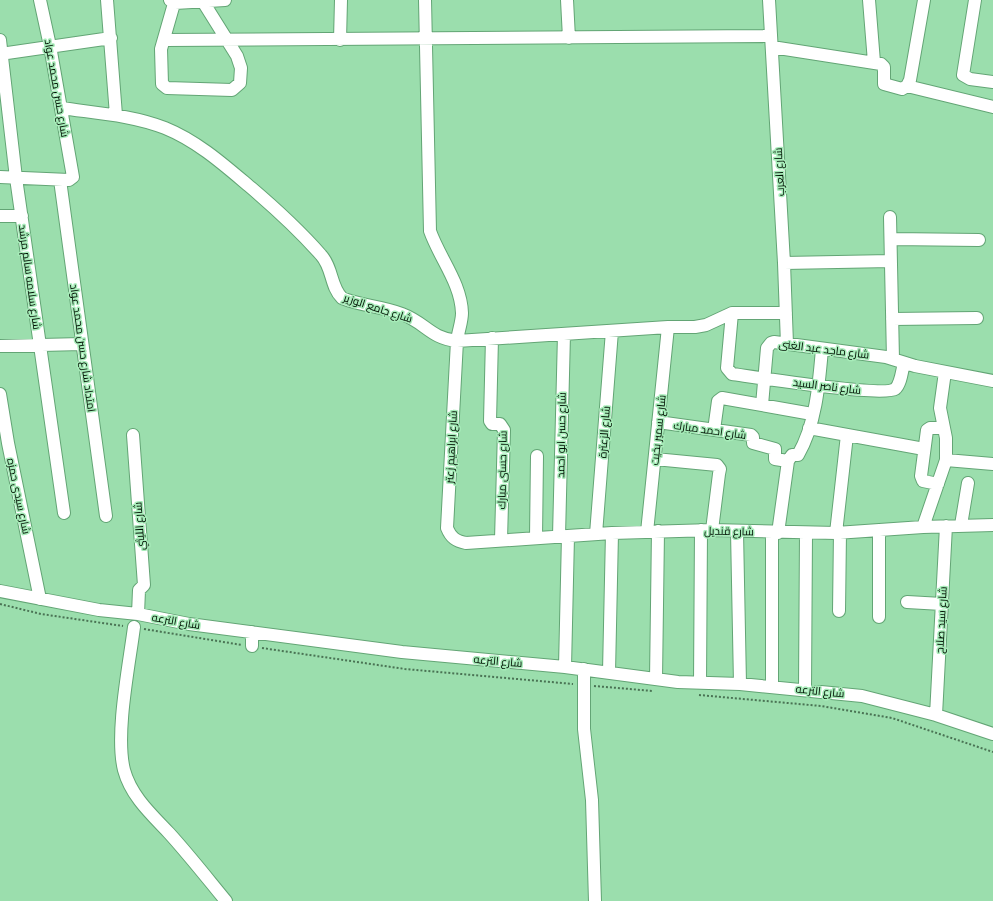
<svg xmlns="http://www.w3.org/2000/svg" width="993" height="901" font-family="'PT Sans Narrow',Cairo,sans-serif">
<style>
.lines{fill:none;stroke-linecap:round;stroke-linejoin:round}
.street-casing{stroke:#63a575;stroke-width:14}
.path{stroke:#4a7354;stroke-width:2;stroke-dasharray:2 2;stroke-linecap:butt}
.street{stroke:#fff;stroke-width:12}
.labels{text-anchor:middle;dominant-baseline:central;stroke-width:3;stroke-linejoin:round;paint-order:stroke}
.street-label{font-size:11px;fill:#001103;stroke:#a7ecb9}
</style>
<rect width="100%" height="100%" fill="#9bdead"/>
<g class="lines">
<g class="street-casing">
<path id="street" d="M107,0L116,115
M170,0L175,3L225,0
M175,0L161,49L162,84L167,88L232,90L240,83L241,68L237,56L202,0
M425,0L430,231C440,259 461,283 462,313C462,322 458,332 457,341L447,528C451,538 456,541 466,543L612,533L712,530L836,533L923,527L993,525
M567,0L569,38
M769,0L784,263L787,344
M869,0L874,62
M975,0L963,75L970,79L993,82
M0,40L16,178L64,513
M164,40L771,36
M340,40L341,0
M772,47L881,64L884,67V84L902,89L907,86L910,80L924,0
M0,54L111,38
M907,86L993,107
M61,108C95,113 132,115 165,128C197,141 223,164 249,186C275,208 299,230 321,255C333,268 330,286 342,298C361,306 382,306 402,314C426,323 430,338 457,341L668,327H695L706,325L732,313H786
M0,177L69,180L73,177L50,46L40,0
M60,180L106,516
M0,216H22
M890,217L893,359
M891,239L979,240
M784,263L891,261
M732,313L727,368L732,374C754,377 883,397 895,389C901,384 902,370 904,363
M892,319L977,318
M492,338L490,421L492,424H500L504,430L501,540
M0,346L82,344
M0,394L8,443L40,599
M762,405L767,348L771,343L774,342L886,357L915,366L993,381
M658,422L751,435L753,437V443L775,449V459L788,461L792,455H798C816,424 819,384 822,349
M809,428L924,449
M714,430L718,401L722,398L812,414
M133,435L144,585L139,590L138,614
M655,459L717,465L720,469L719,474L712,530
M946,460L993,464
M938,484L923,481L921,476L927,430L930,428H943
M961,525L968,483
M923,527L946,460V438L940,408L945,372
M737,531L740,684
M647,532L668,327
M772,532V687
M778,533L788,461
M836,533L847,435
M596,534L612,331
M559,536L564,334
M536,538L537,456
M0,591L99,610L138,614L189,624L402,652L565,667L678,682L740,684L862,696L936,715L993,734
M907,602L942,604
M839,611L840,532
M879,617V530
M134,627C129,666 115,734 124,770C131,796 151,814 169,833C189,855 207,878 226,901
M252,646V632
M565,667L568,536
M584,669V729L592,800L595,901
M609,672L612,533
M656,679L658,531
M700,683L701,530
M805,689L806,533
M936,715L946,526"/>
</g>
<path class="path" d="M0,604L41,614L123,626
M144,629L242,645
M262,648L405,669L573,684
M594,686L653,691
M699,695L821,706L892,718L993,752"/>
<use href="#street" class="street"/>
</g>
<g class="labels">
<g class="street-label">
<text transform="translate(57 88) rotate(80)">شارع حسن محمد عواد</text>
<text transform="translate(779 172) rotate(-93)">شارع العرب</text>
<text transform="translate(30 277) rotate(82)">شارع سلامه سالم مرشد</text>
<text transform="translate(378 308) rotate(18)">شارع جامع الوزير</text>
<text transform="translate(83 348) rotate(82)">امتداد شارع حسن محمد عواد</text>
<text transform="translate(824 349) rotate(7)">شارع ماجد عبد الغنى</text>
<text transform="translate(827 386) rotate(7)">شارع ناصر السيد</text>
<text transform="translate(658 430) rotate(-84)">شارع سمير بخيت</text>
<text transform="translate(710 430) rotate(8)">شارع احمد مبارك</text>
<text transform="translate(604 432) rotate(-86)">شارع الزعترة</text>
<text transform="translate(561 435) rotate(-89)">شارع حسن ابو احمد</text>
<text transform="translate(451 447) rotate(-87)">شارع ابراهيم زعتر</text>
<text transform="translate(502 470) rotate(-89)">شارع حسنى مبارك</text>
<text transform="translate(19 496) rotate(78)">شارع سيدى حمزه</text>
<text transform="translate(139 526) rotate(-94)">شارع الليثي</text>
<text transform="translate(729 531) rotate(1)">شارع قنديل</text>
<text transform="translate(941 620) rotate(-87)">شارع سيد صلاح</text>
<text transform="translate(176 621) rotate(10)">شارع الترعه</text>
<text transform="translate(498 661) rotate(5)">شارع الترعه</text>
<text transform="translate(820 691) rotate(6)">شارع الترعه</text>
</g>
</g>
</svg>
